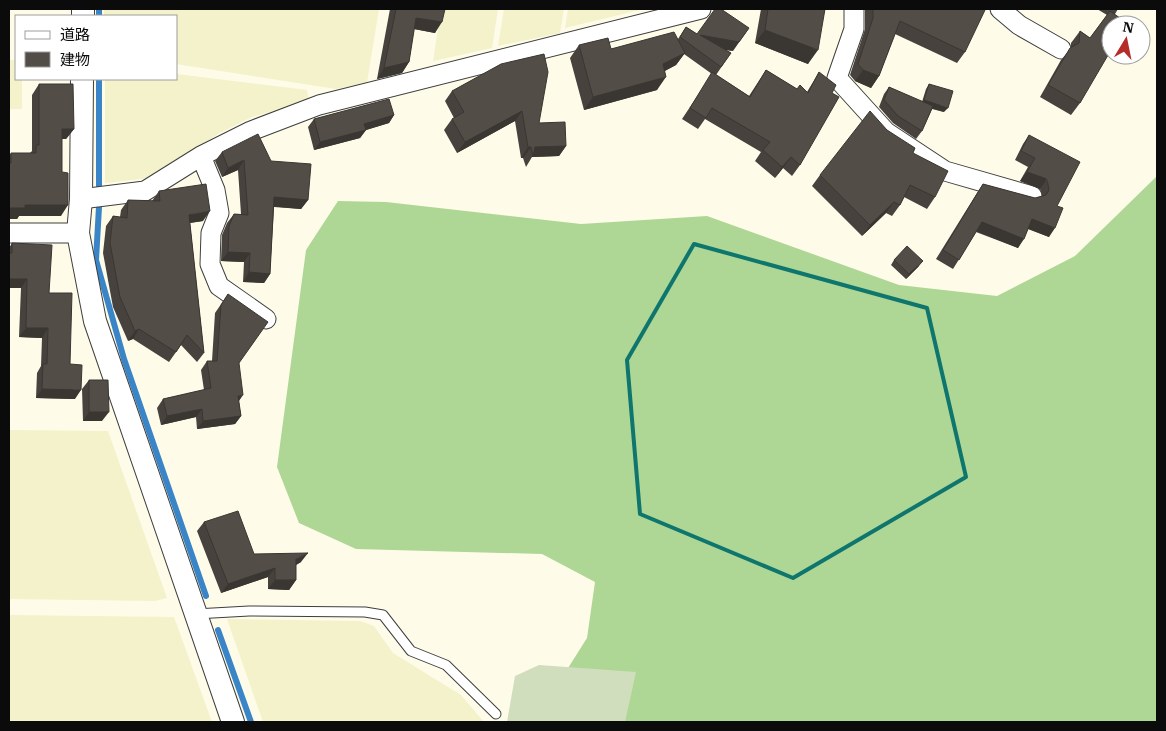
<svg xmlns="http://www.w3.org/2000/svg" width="1166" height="731" font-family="'IBM Plex Serif','Noto Sans JP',serif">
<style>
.farmland{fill:#f3f2cb}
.forest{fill:#aed795}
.cemetery{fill:#d1debd}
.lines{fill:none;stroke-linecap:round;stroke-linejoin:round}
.stream{stroke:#3985c8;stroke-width:6}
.service-casing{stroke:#3e3e3e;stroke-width:11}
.minor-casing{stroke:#3e3e3e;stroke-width:21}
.tertiary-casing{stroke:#3e3e3e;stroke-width:24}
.service{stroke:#fff;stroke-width:9}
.minor{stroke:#fff;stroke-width:19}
.tertiary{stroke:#fff;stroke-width:22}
.wall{fill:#47423e}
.shaded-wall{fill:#3a3632}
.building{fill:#534d48;stroke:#3a3632}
.marked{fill:none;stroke:#0f766e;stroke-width:4;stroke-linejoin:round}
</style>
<rect width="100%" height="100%" fill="#fefce9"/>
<path class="farmland" d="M104,9H379L367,83L336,89L176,64V16H104Z
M441,9H498L492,48L433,61Z
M504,9H564L560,33L498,46Z
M568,9H644L565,28Z
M9,60H16V79H22V109H9Z
M176,74L307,90L309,101L252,117L218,134L150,178L105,183V79H176Z
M9,430L108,431L167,598L155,601L9,599Z
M9,615L174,617L212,722H9Z
M227,619L360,621L374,626L393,653L461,695L484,722H263Z"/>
<path class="forest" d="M1157,176V722H534L587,638L595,582L542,554L356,549L299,523L277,467L306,250L338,201L386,202L581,224L707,216L899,285L997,296L1075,256Z"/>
<path class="cemetery" d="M539,665L636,672L625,722H507L515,676Z"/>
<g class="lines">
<path class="stream" d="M99,9V16
M99,79V188
M99,207L96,260L124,359L206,596
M218,630L251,722"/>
<g class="service-casing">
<path id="service" d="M195,614L249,611L365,612L383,615L411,651L446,665L496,714"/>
</g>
<g class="minor-casing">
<path id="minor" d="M854,9V29L837,78L886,132L945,171L1032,196
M1000,9L1019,25L1061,49
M201,156L215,190L219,213L211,233L210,264L219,286L266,319
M81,199L145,191L201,156L251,131L319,105L701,9
M9,233H78"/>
</g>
<g class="tertiary-casing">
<path id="tertiary" d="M83,16V9
M82,79L81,199L78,233L95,321L233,722"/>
</g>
<use href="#service" class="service"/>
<use href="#minor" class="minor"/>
<use href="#tertiary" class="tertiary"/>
</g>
<path class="wall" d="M390,9H445L435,33L414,29L409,62L402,73L377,79Z
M761,9H825L808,64L755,43Z
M865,9H982L965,52L957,63L895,34L879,76L871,88L855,81L850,75L865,29Z
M1097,9H1118L1115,14L1111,45L1108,48L1080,103L1071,115L1040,97L1061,60L1071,48V43L1080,31L1090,38L1107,15Z
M686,27L697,34L733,51L725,50L731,53L716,75L749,96L766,70L797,89L807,92L819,72L832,93L800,165L792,176L783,168L775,178L755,161L761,152L705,119L698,129L682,119L712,74L684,54L676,65L664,71L657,90L584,110L570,58L579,45L611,49L678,39Z
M544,54L539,123L566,146L559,156L532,157L526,167L523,158H521L515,121L457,153L444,130L452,119L454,118L445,101L452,91Z
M39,84L74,129L66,139H62L61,216H19L17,219H9V156L11,153H30L32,151V95Z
M929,84L944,112L932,109L922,131L916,139L893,123L879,107L884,94L889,87L922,102L926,89Z
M394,115L389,123L366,130L360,138L314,150L308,127L314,119Z
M887,130L913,153L935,197L927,209L904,197L900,205L892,216L886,213L862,236L812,186L820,175Z
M1029,135L1057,206L1049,237L1028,229L1018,248L976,232L953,269L936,259L977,193L983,184L1035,198L1042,196L1040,189L1020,181L1028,167L1015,160L1023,144Z
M222,152L271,161L308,200L301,209L274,207L270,274L264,283L243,282L244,262L221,261L222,235L227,223L234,214H241L238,170L222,177L215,161Z
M159,191L203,221L190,223L204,353L197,362L181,345L169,362L133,339L128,341L113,307L103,253L106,226L113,216L120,217L121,210L128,200L152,201Z
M12,243L49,293L70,364L75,399L36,398L37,373L41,366L42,338L19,337L21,288H9V248Z
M894,260L919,266L906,279L891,265Z
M228,294L239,363V402L241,416L235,424L197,429L196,417L161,425L157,408L163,399L204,390L201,370L207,361H212L215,313Z
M89,380L102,421H83L82,389Z
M204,522L254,554L301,562L296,565V580L289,590L268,589V577L221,593L197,531Z"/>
<path class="shaded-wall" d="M416,18L442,22L435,33L409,28Z
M749,28L733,51L694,44L700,35Z
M765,30L818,50L808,64L755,43Z
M685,53L676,65L654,77L663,64Z
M409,62L402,73L377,79L384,68Z
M863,70L879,76L871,88L855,81Z
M666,77L657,90L584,110L593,97Z
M924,100L948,108L944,112L921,105Z
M522,111L515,121L457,153L465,142Z
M394,115L389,123L366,130L360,138L314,150L320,142L364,124Z
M62,129H74L66,139H54Z
M566,146L559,156L532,157L535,147Z
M528,147H531L523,158H521Z
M791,157L783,168L775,178L782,167Z
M244,160L238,170L222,177L228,168Z
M1027,172L1047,179L1040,189L1020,181Z
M274,197L308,200L301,209L268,206Z
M894,202L886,213L862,236L870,225Z
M25,205H68L61,216H19L17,219H9V208Z
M210,211L203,221L182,224L189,215Z
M1032,219L1055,228L1049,237L1026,228Z
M982,222L1024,239L1018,248L976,231Z
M228,252L250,253L244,262L221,261Z
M923,261L919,266L906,279L909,274Z
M249,272L270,274L264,283L243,282Z
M9,279H27L21,288H9Z
M26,328H48L42,338L19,337Z
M139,329L133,339L128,341L135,331Z
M42,389L81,390L75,399L36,398Z
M243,395L237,404L238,396Z
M202,409L196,417L161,425L167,416Z
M89,412H109L102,421H83Z
M241,416L235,424L197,429L203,421Z
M308,553L301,562L289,569L296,559Z
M275,568L268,577L221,593L228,584Z
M275,580H296L289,590L268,589Z"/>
<path class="building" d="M396,9H445L442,22L416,18L409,62L384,68Z
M715,9H721L749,28L739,42L700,35L731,53L721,67L680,37L686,27L697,34Z
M768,9H825L818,50L765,30Z
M873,9H982L985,10L965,52L900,21L879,76L863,70L858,64L873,18Z
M1110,11L1127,23L1125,25H1111V44L1108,48L1111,50L1080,103L1048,85L1070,48L1079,43L1080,31L1090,38Z
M674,32L685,53L663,64L666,77L593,97L579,45L608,38L611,49Z
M544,54L548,72L539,123L565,122L566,146L535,147L533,156L531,147H528L522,111L465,142L452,119L464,112L452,91L501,64Z
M766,70L797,89L800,85L808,93L819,72L836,85L832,93L839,97L800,165L791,157L782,167L763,150L770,142L712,108L706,118L690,108L712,72L750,97Z
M39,84H73L74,129H62V172L68,173V205H25V208H9V163H11V153H36V145H39Z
M929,84L953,91L948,108L924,100Z
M889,87L933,106L922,131L898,116L884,100Z
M389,99L394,115L364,124L366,130L320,142L314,119Z
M870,111L887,130L915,148L913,153L948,171L935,197L910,185L900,205L894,202L870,225L820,175Z
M258,134L271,161L311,164L308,200L274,197L270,274L249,272L250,253L228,252L229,226L234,214L248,215L244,160L228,168L222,152Z
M1029,135L1080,162L1057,206L1063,208L1055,228L1032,219L1024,239L982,222L959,260L943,250L983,184L1035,198L1046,195L1049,190L1047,179L1027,172L1035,158L1021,151Z
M206,184L210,211L189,215L204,353L187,335L176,352L139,329L135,331L120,297L110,243L113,216L127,218L128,200L160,201L159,191Z
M12,243L52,245L49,293H72L70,364L82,365L81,390L42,389L43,364H47L48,328H26L27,279H9V253H12Z
M907,246L923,261L909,274L894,260Z
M228,294L268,322L239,363L243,395L238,396L241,416L203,421L202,409L167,416L163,399L211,388L207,361H217L221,305Z
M89,380H108L109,412H89Z
M238,511L254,554L308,553L296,559V580H275V568L228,584L204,522Z"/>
<path class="marked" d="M694,244L927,308L966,477L793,578L640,514L627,360Z"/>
<rect width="1166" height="731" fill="none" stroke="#0b0b0b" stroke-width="20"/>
<rect x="15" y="15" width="162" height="65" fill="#ffffff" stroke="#9d9d9d"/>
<rect x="25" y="31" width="25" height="8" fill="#ffffff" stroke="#9d9d9d"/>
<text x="60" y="40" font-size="15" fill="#0b0b0b">道路</text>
<rect x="25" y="52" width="25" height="15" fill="#534d48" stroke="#9d9d9d"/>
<text x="60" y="65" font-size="15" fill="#0b0b0b">建物</text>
<g transform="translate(1126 40) rotate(10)"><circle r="24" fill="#ffffff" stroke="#9d9d9d"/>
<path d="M0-4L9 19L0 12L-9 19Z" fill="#b52c28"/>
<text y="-8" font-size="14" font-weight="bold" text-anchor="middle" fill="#0b0b0b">N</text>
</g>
</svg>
